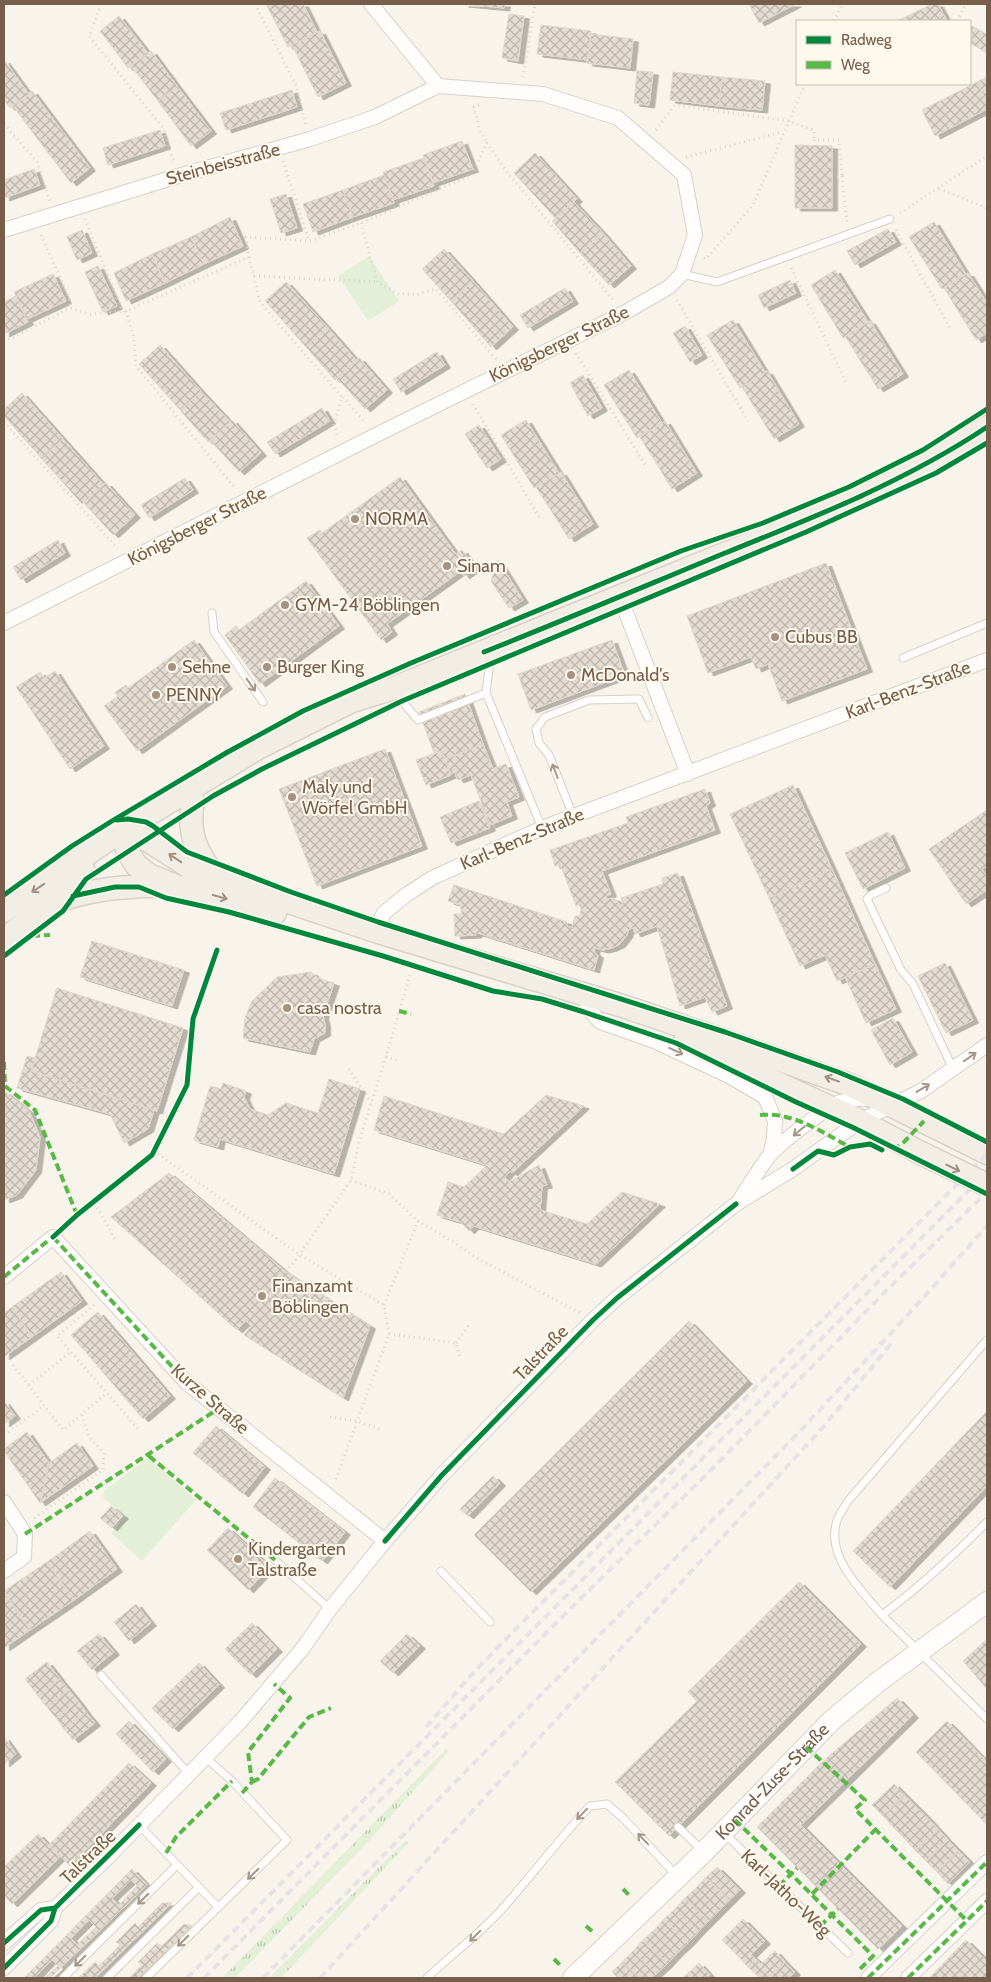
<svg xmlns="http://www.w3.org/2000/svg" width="991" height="1982" font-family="Cabin,sans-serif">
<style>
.grass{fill:url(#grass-tufts)}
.park{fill:#e3efd6}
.building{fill:url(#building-cross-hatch);stroke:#e1d8cd;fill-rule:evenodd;filter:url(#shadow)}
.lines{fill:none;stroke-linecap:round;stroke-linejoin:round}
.lane-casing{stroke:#d7d1c9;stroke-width:9}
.street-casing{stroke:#d7d1c9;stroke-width:16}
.secondary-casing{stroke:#d8d1c9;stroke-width:22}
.primary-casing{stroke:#d9d1c9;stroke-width:25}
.path{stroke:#dad4ce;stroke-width:3;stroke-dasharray:1 4;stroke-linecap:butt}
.lane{stroke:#fefdfc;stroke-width:7}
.street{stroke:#fefdfc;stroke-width:14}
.secondary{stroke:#fefdfc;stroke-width:20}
.primary{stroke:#f2eee5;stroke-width:22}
.rail{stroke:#e5e3e5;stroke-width:4;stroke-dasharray:8 5;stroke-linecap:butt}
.primary-bridge-casing{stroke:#d9d1c9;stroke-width:25;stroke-linecap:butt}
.primary-bridge{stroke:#f2eee5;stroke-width:22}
.quiet{stroke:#58b947;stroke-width:4;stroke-dasharray:8 4;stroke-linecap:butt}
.cycleway-casing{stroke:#fff9ed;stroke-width:8}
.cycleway{stroke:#00873e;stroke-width:5}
.oneway{stroke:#a69688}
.oneway2{stroke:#a19080}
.poi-dot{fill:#a49282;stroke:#fff9ed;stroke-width:2}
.labels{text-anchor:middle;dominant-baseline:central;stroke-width:4;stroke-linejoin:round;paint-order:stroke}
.street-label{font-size:18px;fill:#765e4a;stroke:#fff9ed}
.poi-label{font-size:18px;fill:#765e4a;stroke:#fff9ed;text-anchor:start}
</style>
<defs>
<pattern id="grass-tufts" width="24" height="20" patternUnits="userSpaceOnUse" patternTransform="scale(1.25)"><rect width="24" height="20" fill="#e3efd6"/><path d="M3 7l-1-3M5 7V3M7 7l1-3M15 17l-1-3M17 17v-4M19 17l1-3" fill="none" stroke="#bdc5b0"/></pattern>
<pattern id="building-cross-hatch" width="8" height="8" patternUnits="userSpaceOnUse" patternTransform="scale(1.25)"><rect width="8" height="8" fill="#e4dcd2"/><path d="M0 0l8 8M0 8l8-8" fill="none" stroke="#bdb6ac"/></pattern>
<filter id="shadow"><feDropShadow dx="5.5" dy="3" stdDeviation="0" flood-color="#0004"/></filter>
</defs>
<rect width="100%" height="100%" fill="#f8f4eb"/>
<path class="grass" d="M447,1748L448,1752L368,1842L235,1978H222Z
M406,1840L408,1843L281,1978H269Z"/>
<path class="park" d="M369,256L399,301L368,321L338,276Z
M148,1458L196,1500L142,1561L111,1533L126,1516L103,1498L104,1491Z"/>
<path class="building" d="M266,4H303L317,32L288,47Z
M463,4H505L504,8Z
M749,4H796L759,23Z
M932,4H938L947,21H897Z
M509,14L524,16L518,61L502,58Z
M119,16L148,53L128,68L100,31Z
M541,25L591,31L588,60L537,54Z
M970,25L987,35V53L970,43Z
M320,31L346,83L318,97L292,45Z
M591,34L633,39L630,68L587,63Z
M151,51L177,86L158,101L131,66Z
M4,60L29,94L10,108L4,100Z
M637,71L653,72L649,105L634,103Z
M673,72L722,77L719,106L670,100Z
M722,77L765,81L762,110L719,106Z
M987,77V102L977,82Z
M977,82L987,102V109L935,136L922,110Z
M177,86L211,131L191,146L158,101Z
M292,90L297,107L226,130L220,113Z
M32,91L59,127L39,141L13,106Z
M59,127L90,168L71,183L39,141Z
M160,130L165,146L108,165L103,148Z
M462,141L473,169L433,183L423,155Z
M795,145L832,146V208H795Z
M535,153L577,199L555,218L514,173Z
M424,158L434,186L393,200L383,172Z
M34,169L40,185L4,198V180Z
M384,175L394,203L353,217L343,190Z
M343,190L353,217L313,232L303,204Z
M286,194L297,228L281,233L270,199Z
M574,202L603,233L580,253L552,221Z
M230,217L243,246L204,264L191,237Z
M934,222L966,274L942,289L909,237Z
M888,229L896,242L855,265L847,251Z
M82,230L92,253L77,260L67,237Z
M603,233L631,266L609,285L580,253Z
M191,237L204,264L165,283L152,254Z
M444,249L473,281L451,301L422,269Z
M152,254L165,283L126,301L114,273Z
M98,266L117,306L103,312L85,272Z
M835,270L868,322L843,338L811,285Z
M968,273L987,303V333L976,340L944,288Z
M53,274L66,301L27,319L14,292Z
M790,280L796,293L764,308L758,295Z
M473,281L513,327L491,347L451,301Z
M286,282L328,328L306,347L265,301Z
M565,288L573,301L528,328L520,315Z
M16,296L28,322L4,334V302Z
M733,320L765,372L740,388L707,335Z
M870,321L903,374L878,389L845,336Z
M685,326L702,355L690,362L673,333Z
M328,328L356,360L335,380L306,347Z
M160,345L201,391L180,410L139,364Z
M437,352L445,365L401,392L393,379Z
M359,358L387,390L365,409L337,378Z
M629,370L662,423L637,438L604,385Z
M767,371L799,424L774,439L742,387Z
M583,375L602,408L588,416L570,383Z
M201,391L230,422L208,442L180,410Z
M22,393L63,439L41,458L4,416V409Z
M322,408L330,421L275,454L267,442Z
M232,420L261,453L239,472L210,440Z
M526,420L559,473L534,488L501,435Z
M665,421L697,473L672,489L640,437Z
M479,425L501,459L487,468L465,434Z
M63,439L104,485L82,504L41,458Z
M561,472L593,524L569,539L536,487Z
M400,477L456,554L462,550L475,568L464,576L461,571L387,624L392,632L381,640L307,538L320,530L322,533Z
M185,478L193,490L149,518L141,505Z
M106,483L135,515L113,535L84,503Z
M58,540L65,553L21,580L13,567Z
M498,560L523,600L509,608L491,581Z
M826,563L867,669L782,701L768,664L756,669L751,657L708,673L687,616Z
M306,581L339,626L260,684L225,635L236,626L239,630Z
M194,640L227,686L137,751L104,706L118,696L115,692L126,685L128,688Z
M612,640L625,675L531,710L518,674Z
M55,671L104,746L70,769L16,687L40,672L44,678Z
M465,694L483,744L445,759L442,751L434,753L419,712Z
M483,744L493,769L506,764L519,797L507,802L512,816L490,825L471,775L458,780L454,772L450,774L445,759Z
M385,749L422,846L317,886L279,789Z
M442,751L451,775L426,785L416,760Z
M793,785L832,869L769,898L730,814Z
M705,789L710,803L706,806L715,830L602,871L611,894L606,896L607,899L614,898L620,905L623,904L621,898L663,884L662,878L678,873L727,1006L712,1012L705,997L680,1006L657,926L635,934L633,928L629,929L627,935L620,944L612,948L603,950L595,948L594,952L598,955L594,970L478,933L476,935L455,936L454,914H462L460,905L448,901L454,885L567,922V926L572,928L575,916H580L582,903L576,906L560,864L555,866L550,850L628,823L626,817Z
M479,801L490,828L451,843L440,817Z
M987,810V866L982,869L987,877V890L966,904L929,849Z
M888,832L905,868L863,889L845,853Z
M832,869L875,964L837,981L825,955L800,966L769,898Z
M92,941L184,970L172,1006L80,977Z
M945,963L973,1020L946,1033L918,976Z
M875,964L896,1009L866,1023L845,977Z
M311,972L318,978L334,983L323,1016L325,1024V1033L314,1039L310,1052L243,1038L245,1018L252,1001L277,977Z
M57,988L183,1028L157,1111L31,1071Z
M893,1018L912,1052L890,1065L871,1030Z
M27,1056L35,1058L31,1071L154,1110L148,1129L124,1143L110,1114L17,1088Z
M329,1079L360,1089L334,1174L220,1139L218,1147L194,1140L210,1086L221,1089L223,1083L246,1091L244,1097L250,1109L268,1115L286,1103L318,1113Z
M4,1091L29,1111L40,1137L36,1170L17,1195L4,1200Z
M546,1095L584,1106L512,1173L510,1171L505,1177L509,1182L539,1165L547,1185L542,1186L540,1210L587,1224L622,1192L660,1204L596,1264L474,1226L469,1231L461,1222L437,1215L448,1182L464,1187L487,1165L374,1130L384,1096L504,1134Z
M169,1173L285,1271L370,1326L343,1398L244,1335L251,1326L246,1321L237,1330L111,1217Z
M61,1272L82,1301L32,1337L12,1307Z
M12,1307L32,1337L4,1357V1313Z
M98,1312L134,1354L107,1377L71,1335Z
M689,1321L747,1381L531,1592L474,1535Z
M134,1354L170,1396L143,1419L107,1377Z
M4,1401L15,1416L4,1424Z
M987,1411V1486L890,1587L853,1551Z
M216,1426L265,1467L243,1494L193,1453Z
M27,1432L49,1463L40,1503L4,1451V1449Z
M77,1443L93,1466L40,1503L49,1463Z
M493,1476L500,1483L468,1516L460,1509Z
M275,1478L345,1532L322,1561L253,1507Z
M111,1506L123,1516L117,1522L106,1512Z
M106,1512L117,1522L112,1528L100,1518Z
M228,1528L270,1567L248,1590L207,1550Z
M90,1531L117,1569L74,1600L47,1562Z
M47,1562L74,1600L30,1630L4,1591Z
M799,1582L861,1644L669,1836L615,1782L697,1701L688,1692Z
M4,1593L30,1630L4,1648Z
M136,1604L151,1623L129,1641L114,1622Z
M252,1623L277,1649L251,1675L225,1649Z
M99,1634L114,1652L92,1670L77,1651Z
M407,1634L420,1646L393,1673L380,1661Z
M987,1639V1689L963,1661Z
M47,1662L60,1679L38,1696L25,1679Z
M199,1663L219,1685L173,1729L152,1708Z
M60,1679L69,1690L47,1707L38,1696Z
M69,1690L78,1701L56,1718L47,1707Z
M897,1698L913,1715L801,1825L902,1926L878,1949L757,1827L822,1762Z
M78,1701L86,1712L64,1729L56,1718Z
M86,1712L95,1723L73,1740L64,1729Z
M129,1721L166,1759L153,1772L116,1734Z
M947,1721L987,1762V1825L916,1752Z
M4,1737L16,1754L4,1764Z
M129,1763L151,1783L70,1866L49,1845Z
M894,1784L905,1795L883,1816L872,1805Z
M905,1795L916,1806L894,1828L883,1816Z
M916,1806L927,1817L905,1839L894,1828Z
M927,1817L938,1829L915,1850L905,1839Z
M938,1829L948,1840L926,1861L915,1850Z
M38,1834L60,1857L12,1904L4,1895V1867Z
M948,1840L959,1851L937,1872L926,1861Z
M959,1851L970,1862L948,1884L937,1872Z
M717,1867L740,1890L730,1900L706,1877Z
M132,1869L147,1885L50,1978H45L58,1966L52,1959L34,1978H24ZM131,1880L137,1886L119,1905L112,1898ZM89,1920L96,1927L77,1945L71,1938Z
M706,1877L730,1900L719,1911L696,1888Z
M696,1888L719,1911L709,1921L685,1898Z
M685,1898L709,1921L698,1932L675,1909Z
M162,1903H172L95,1978H78L95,1962L99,1966L120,1945L116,1942L135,1923L138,1927Z
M675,1909L698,1932L688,1943L664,1919Z
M664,1919L688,1943L677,1953L654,1930Z
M743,1919L754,1930L733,1951L722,1940Z
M184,1924L192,1926L138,1978H129L142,1965L138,1962L157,1943L162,1946Z
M654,1930L677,1953L667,1964L643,1940Z
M754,1930L765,1941L751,1955L756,1959L748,1967L733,1951Z
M643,1940L667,1964L656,1974L633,1951Z
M966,1940L987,1961V1978H929Z
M633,1951L656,1974L652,1978H639L622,1962Z
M775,1951L785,1962L768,1978H760L748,1967L756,1959L761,1964Z
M622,1962L639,1978H618L612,1972Z
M785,1962L795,1972L789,1978H768Z
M699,1963L710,1975L707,1978H683Z"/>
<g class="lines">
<g class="lane-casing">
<path id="lane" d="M682,274L717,282L890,219
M212,613L214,632L263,702
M903,658L987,623
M396,690L402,701L418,720L486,693L489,669L485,655
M486,693L542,828
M573,816L549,755L539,743L536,729L545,717L589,700L639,699L648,718
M886,888L871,895L867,899L901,970L913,984L953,1069
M987,1340L848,1501C845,1506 841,1512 838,1518C823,1554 861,1590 882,1615C920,1587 954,1555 987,1522
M275,1560L330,1609
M441,1571L490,1622
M882,1615L987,1719
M101,1675L189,1774
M139,1825L218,1907
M678,1827L704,1852
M724,1833L848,1953
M63,1978L177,1865
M107,1978L199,1887
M146,1978L287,1840L232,1781L206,1758
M427,1978C452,1954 480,1934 503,1908C533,1874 559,1839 590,1806L607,1804L623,1818L676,1875"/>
</g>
<g class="street-casing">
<path id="street" d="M4,230L178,176L310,139L375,117L438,86
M620,597L688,774
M4,623L380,433L624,313L669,287L682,274L695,235L684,175L618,118L543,94L438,86L371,4
M375,931L384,913L406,895L432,878L542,828L987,660
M587,1007L600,1022L654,1041L729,1076L765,1097L775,1121L774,1138L770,1155
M741,1198C750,1184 759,1169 769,1156C779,1144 825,1108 840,1102C850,1099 860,1098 870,1099
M4,1277L53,1237L187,1383L385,1541
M4,1502L25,1534L24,1557L4,1571
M4,1943L41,1910L55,1908
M4,1968L51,1921L55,1908L106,1859L240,1722L303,1648L330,1609L385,1541L442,1475L593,1320L617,1298L736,1204L793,1169L860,1121L921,1091L987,1045
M868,1978L987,1862
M908,1978L987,1901"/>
</g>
<g class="secondary-casing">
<g id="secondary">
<path id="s1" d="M573,1978L704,1852L832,1720L878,1682L987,1602"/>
</g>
</g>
<g class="primary-casing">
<path id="primary" d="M193,801C187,834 196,850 214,877
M121,831L147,840L188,866L214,877L375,931L626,1007L749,1049L850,1085L987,1153
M121,831L128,852L136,865L149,875L173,885L275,913
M54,903C91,887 130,887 170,885
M4,911L121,831L258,748L352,701L394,688L796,525L883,487L942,455L987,427
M4,940L45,907L84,871
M685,1041L860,1121L919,1152"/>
</g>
<path class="path" d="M101,4L89,36L163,128L174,163
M255,4L296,86L306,125
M834,21L842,4
M957,21L966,4
M523,77L535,4
M479,105L474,107L479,128L487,143
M4,124L37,162L50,201
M656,130L675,105L788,121L814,130V140
M815,146L814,140H839L842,176
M686,157L782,132
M283,161L309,241
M832,177L842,176L847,223
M939,189L987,208
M900,213L987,156
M85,219L123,312
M361,223L377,282L399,294H418L436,289L496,359
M896,230L951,330
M41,235L70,300V308
M249,257L260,302L342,397L334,424L338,438
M704,258L706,259L753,205L805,84
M791,268L847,384
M254,276L377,282
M677,300L748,421
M47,310L50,318
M126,311L134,338L136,366L236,489
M4,342L70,308L89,314L126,311L249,257L246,237L309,241L316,239L361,223L472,175L487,143L508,173L614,301
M576,353L646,466
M343,397L365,423
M473,404L541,520
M4,422L117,548
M4,1056V1062
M386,1057L399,1061
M349,1069L371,1103
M154,1151L300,1255L384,1305L389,1334L335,1482
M351,1180L389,1194L418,1221L455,1243L475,1257L580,1313
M95,1203L115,1239
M285,1271L295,1261L351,1180L360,1138L386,1057L410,975
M94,1305L57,1336L139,1430
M384,1305L418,1221
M389,1334L456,1343L460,1357
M456,1343L469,1325
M13,1365L63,1430L107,1393
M29,1385L71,1352
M330,1417L357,1421L380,1429
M4,1435L44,1406
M34,1518L103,1470L104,1453L89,1437L82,1415"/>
<use href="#lane" class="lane"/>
<use href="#street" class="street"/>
<use href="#secondary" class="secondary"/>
<use href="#primary" class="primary"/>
<path class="rail" d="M426,1727L473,1673L506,1639L987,1154
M187,1978L987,1172
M204,1978L563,1616L717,1464L883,1294L987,1192
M263,1978L802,1429L905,1318L987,1226
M320,1978L825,1425L893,1341"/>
<g class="primary-bridge-casing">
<path id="primary-bridge" d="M919,1152L987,1185"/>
</g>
<use href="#primary-bridge" class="primary-bridge"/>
<path class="quiet" d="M32,936L50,935
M399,1011L411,1014
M4,1062L5,1086L35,1110L77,1215
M760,1115C794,1112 821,1132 850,1147
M893,1150L904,1142L924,1121
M53,1237L187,1383
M4,1277L56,1234
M149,1456L275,1560
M25,1534L218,1409
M806,1747L865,1800L855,1809L967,1921
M252,1782L258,1779L309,1717L331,1708
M242,1793L252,1782L248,1752L290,1698L274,1684
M735,1820L791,1874L873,1956L859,1970
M166,1853L176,1837L232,1781
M779,1886L797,1868
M623,1889L631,1897
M812,1894L875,1830
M586,1926L594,1933
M820,1926L838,1909
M554,1959L561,1966
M868,1978L987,1862
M908,1978L987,1901"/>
<g class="cycleway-casing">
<path id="cycleway" d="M484,652C565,620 645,586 725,553C815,517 906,481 987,427
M117,820L128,819L146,822L153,826L187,852L291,892L378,922L725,1032L838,1072L903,1099L987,1142
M4,895L72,846L112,821L226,753L303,711L411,663L681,551L763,523L849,487L923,450L987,409
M73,896L115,887H139L166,898L229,912L383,956L493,991L542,999L584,1012L676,1043L796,1102L852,1127L987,1194
M4,956L63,911L86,879L213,796L262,769L402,701L806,532L936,473L987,443
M793,1169L818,1151L834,1155L850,1147L870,1144L882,1150
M53,1237L77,1215L152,1155L187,1085L193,1019L217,950
M385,1541L442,1475L593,1320L617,1298L736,1204
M4,1943L41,1910L55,1908
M4,1968L51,1921L55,1908L139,1825"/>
</g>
<use href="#cycleway" class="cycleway"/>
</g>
<defs><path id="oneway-shaft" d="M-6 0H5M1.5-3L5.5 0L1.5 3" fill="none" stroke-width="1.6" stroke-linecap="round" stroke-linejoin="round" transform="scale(1.25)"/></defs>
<g class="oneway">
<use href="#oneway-shaft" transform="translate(251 685) rotate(55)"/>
<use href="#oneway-shaft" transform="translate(555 771) rotate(-111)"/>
<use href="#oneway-shaft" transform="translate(676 1051) rotate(25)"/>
<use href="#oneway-shaft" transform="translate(970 1057) rotate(-35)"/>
<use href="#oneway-shaft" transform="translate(923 1088) rotate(-31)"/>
<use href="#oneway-shaft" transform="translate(799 1131) rotate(140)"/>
<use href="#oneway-shaft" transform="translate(582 1814) rotate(134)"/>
<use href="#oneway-shaft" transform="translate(643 1839) rotate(-134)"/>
<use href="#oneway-shaft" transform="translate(253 1874) rotate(136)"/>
<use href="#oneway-shaft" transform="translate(143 1899) rotate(135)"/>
<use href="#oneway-shaft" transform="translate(475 1936) rotate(135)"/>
<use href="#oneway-shaft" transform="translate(183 1941) rotate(135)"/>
<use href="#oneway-shaft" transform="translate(80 1961) rotate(135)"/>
</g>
<g class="oneway2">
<use href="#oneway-shaft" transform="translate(175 858) rotate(-147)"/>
<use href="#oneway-shaft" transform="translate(38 888) rotate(146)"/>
<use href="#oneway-shaft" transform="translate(220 897) rotate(15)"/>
<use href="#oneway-shaft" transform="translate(832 1079) rotate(-160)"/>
<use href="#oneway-shaft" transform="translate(953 1168) rotate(26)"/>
</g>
<g class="poi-dot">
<circle cx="355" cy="519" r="5"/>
<circle cx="447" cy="566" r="5"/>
<circle cx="285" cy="605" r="5"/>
<circle cx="775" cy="637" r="5"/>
<circle cx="172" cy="667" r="5"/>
<circle cx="267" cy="667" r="5"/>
<circle cx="571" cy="675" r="5"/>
<circle cx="156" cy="695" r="5"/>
<circle cx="292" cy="797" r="5"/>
<circle cx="287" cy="1008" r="5"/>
<circle cx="262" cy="1296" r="5"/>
<circle cx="238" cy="1559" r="5"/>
</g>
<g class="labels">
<g class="street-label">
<text transform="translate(223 164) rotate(-15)">Steinbeisstraße</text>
<text transform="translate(559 344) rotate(-26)">Königsberger Straße</text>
<text transform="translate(197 526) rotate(-27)">Königsberger Straße</text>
<text transform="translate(908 690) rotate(-21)">Karl-Benz-Straße</text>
<text transform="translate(522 839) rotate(-23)">Karl-Benz-Straße</text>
<text transform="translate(541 1353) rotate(-46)">Talstraße</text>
<text transform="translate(210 1399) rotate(41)">Kurze Straße</text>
<text stroke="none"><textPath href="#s1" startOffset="280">Konrad-Zuse-Straße</textPath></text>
<text transform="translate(88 1857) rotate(-44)">Talstraße</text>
<text transform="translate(786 1893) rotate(44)">Karl-Jatho-Weg</text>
</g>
<g class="poi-label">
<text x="365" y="519">NORMA</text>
<text x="457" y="566">Sinam</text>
<text x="295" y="605">GYM-24 Böblingen</text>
<text x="785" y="637">Cubus BB</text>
<text x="182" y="667">Sehne</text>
<text x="277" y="667">Burger King</text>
<text x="581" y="675">McDonald's</text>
<text x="166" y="695">PENNY</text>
<text x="302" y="787">Maly und<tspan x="302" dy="21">Wörfel GmbH</tspan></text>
<text x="297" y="1008">casa nostra</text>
<text x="272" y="1286">Finanzamt<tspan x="272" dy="21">Böblingen</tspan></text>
<text x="248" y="1549">Kindergarten<tspan x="248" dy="21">Talstraße</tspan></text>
</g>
</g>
<rect width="991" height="1982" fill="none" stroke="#765e4a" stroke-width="10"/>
<rect x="796" y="20" width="175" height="65" fill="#fff9ed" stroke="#c8bbac"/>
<rect x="806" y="36" width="25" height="8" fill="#00873e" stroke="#c8bbac"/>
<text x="841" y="45" font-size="15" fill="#765e4a">Radweg</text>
<rect x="806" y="61" width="25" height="8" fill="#58b947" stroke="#c8bbac"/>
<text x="841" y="70" font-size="15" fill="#765e4a">Weg</text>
</svg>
